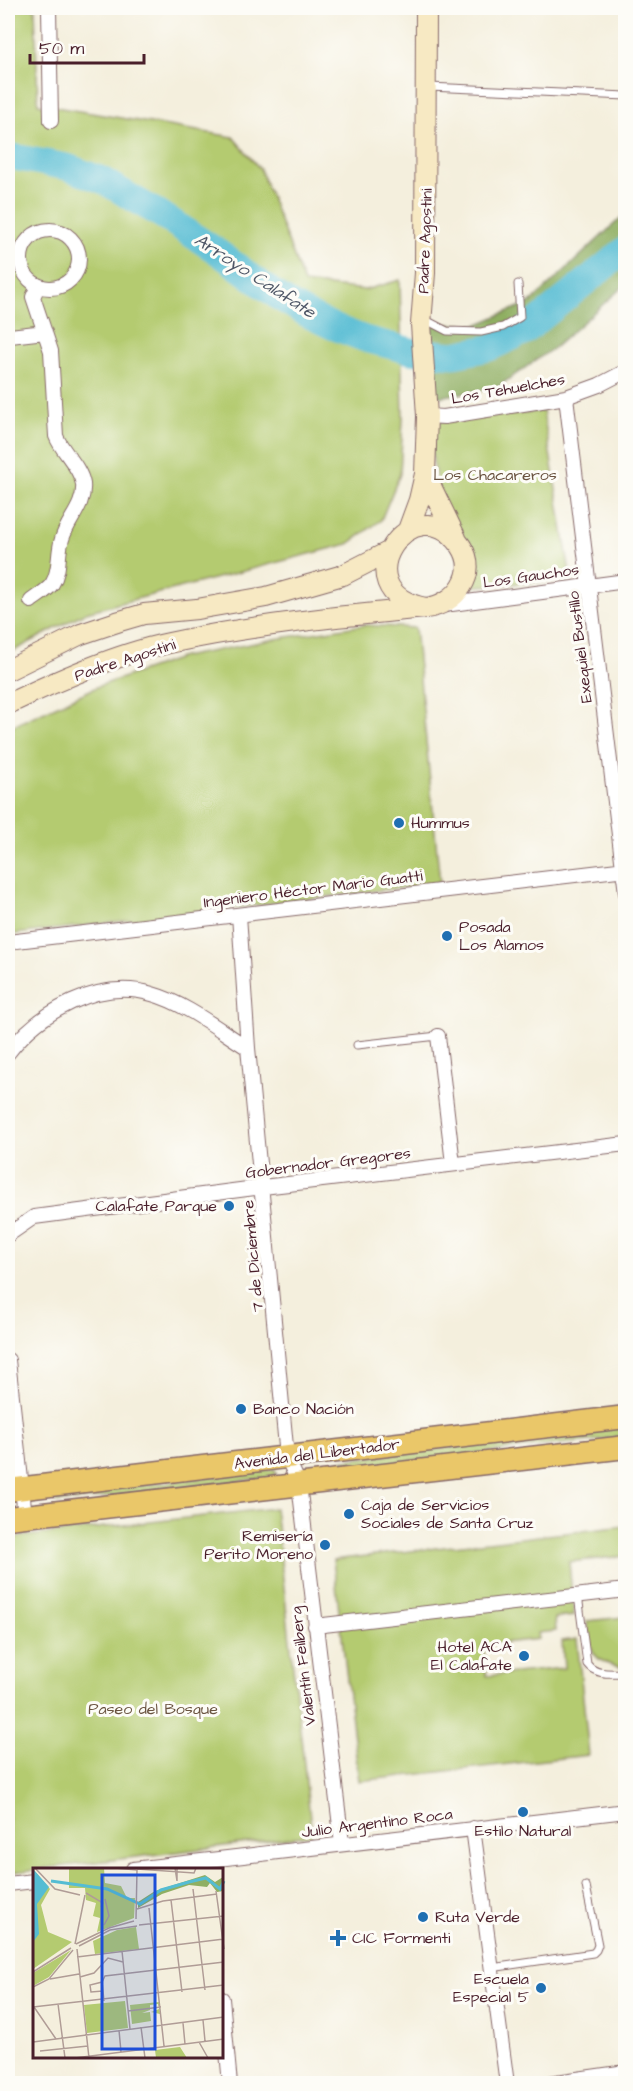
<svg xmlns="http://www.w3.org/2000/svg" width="633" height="2091" font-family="'Architects Daughter',sans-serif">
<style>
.green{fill:#b4cb70;stroke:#7f754e;stroke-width:1.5}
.forest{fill:#8faf62;stroke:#6c6746;stroke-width:1.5}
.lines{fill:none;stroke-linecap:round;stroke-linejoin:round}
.river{stroke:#55bcd3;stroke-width:27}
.lane-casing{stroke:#866869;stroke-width:9}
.street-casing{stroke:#866869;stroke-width:16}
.secondary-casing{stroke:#866869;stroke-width:22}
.primary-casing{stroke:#866869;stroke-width:25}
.lane{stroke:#fff;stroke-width:7}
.street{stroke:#fff;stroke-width:14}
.secondary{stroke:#f7e9c3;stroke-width:20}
.primary{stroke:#eac769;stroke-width:22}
.poi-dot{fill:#1f6fb2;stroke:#fdfcf7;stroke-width:2}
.labels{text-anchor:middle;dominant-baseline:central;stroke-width:6;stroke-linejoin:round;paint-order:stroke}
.street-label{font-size:16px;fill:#4a1f2b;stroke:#fdfcf7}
.park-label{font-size:16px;fill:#6a5340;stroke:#fdfcf7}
.poi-label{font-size:16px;fill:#4a1f2b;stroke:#fdfcf7;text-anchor:start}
.water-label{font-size:18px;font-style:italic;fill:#4e5666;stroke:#fdfcf7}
.inset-river{fill:none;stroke:#55bcd3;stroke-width:3}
.inset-road{fill:none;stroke:#b09c96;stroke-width:1.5}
.view{fill:#1d4ed8;fill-opacity:0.15;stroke:#1d4ed8;stroke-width:3}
.inset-edge{fill:none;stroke:#4a1f2b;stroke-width:3}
</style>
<rect width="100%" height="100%" fill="#fdfcf7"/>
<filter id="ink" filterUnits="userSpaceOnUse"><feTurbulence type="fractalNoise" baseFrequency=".0167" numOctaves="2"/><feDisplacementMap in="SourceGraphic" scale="12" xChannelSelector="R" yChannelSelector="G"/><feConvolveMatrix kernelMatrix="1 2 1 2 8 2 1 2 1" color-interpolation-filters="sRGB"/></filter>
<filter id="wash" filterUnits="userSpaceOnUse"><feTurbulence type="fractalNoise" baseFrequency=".008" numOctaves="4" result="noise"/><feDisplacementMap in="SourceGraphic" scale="24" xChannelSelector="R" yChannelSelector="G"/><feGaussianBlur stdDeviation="1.35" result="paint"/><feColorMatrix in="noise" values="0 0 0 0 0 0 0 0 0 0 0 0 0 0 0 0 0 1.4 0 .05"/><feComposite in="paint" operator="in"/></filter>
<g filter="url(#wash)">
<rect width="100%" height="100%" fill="#f4efdd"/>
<path class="green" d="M8,8H35L38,104L233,137L260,169L304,283L365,290L400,280L403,419L400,474L381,520L348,544L86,612L8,654Z
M543,411L570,573L567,580L466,587L437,485L432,454L433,422Z
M364,625L415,628L440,883L8,935V728L99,686L183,657L275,639Z
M625,1426V1437L340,1469L337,1464V1461Z
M275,1469L276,1474L271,1477L57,1503L54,1500L55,1496Z
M275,1508L312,1835L8,1873V1538Z
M625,1526V1556L569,1562L574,1616L555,1618L556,1631L538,1633L539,1639L483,1645L487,1676L564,1668L562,1641L577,1639L589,1755L359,1781L333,1560Z
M625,1617H626L625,1668C592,1663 590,1652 587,1621Z"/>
<path class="forest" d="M625,214V285L555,347L496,388L432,398L429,324L476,325L531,302Z"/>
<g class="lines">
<path class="river" d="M8,156L67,167L102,180L168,219L215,250L280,298L307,314L334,327L365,339L411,351L454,355L489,348L524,332L626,249"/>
</g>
</g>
<g filter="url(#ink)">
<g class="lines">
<g class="lane-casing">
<path id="lane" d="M429,87L626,96
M424,319L447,331L481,332L503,327L520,317L518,284
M357,1045L438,1036
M578,1595L587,1664C596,1676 612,1673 626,1673
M491,1968L593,1953L596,1950L598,1945L586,1886"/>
</g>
<g class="street-casing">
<path id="street" d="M49,8L51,121
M21 259a29 29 0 1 1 58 0a29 29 0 1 1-58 0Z
M10,336L45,332
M566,397L626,893
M427,416L444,417L566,397L599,385L626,371
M31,601C37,596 47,591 52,584C61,570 57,554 62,539C68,519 85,506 83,484C80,466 62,452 56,436L51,351L33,297L38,286
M444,605L626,581
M239,915L248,1048L287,1457L299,1484L342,1843
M8,942L626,869
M438,1036L453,1164
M8,1053C39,1012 99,978 152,994C185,1003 219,1030 248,1048
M8,1235L34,1217L263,1187L626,1144
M8,1360L25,1516
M315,1626L626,1590
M473,1828L507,2084
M133,1869L626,1811
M8,1884L34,1881
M222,1999L230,2084
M542,2084L626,2072"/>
</g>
<g class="secondary-casing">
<path id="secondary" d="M425,474L456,538
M408,530L419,500L425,474L427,416L421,324L425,273L426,8
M8,670L81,634L120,621L144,614L197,609L266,597L343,575L388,552
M8,704C56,681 116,654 169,643C253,625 340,616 426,608C455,605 480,574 461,546C415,479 337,592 426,608"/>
</g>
<g class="primary-casing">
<path id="primary" d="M8,1490L626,1417
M8,1518L626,1447"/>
</g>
<use href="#lane" class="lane"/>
<use href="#street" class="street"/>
<use href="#secondary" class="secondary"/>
<use href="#primary" class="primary"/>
</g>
</g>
<g class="poi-dot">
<circle cx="399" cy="823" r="6"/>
<circle cx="447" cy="936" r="6"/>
<circle cx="229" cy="1206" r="6"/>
<circle cx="241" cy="1409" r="6"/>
<circle cx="349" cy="1514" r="6"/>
<circle cx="325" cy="1545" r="6"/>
<circle cx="524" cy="1656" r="6"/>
<circle cx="523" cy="1812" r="6"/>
<circle cx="423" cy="1917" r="6"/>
<path d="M335 1929h6v6h6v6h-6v6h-6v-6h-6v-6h6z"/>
<circle cx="541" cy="1988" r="6"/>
</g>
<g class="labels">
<g class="street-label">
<text transform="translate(425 241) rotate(-88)">Padre Agostini</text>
<text transform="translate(508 389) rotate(-10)">Los Tehuelches</text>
<text transform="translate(531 576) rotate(-8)">Los Gauchos</text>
<text transform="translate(580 647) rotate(-97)">Exequiel Bustillo</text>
<text transform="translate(125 660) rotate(-18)">Padre Agostini</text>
<text transform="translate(313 889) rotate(-7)">Ingeniero Héctor Mario Guatti</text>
<text transform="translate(328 1163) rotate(-7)">Gobernador Gregores</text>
<text transform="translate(253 1256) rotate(-95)">7 de Diciembre</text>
<text transform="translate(317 1454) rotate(-7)">Avenida del Libertador</text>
<text transform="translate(303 1666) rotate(-97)">Valentín Feilberg</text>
<text transform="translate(377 1823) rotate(-7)">Julio Argentino Roca</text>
</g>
<g class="park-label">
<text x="495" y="475">Los Chacareros</text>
<text x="153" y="1709">Paseo del Bosque</text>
</g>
<g class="poi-label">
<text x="411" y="823">Hummus</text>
<text x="459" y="927">Posada<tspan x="459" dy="18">Los Alamos</tspan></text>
<text x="217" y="1206" text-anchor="end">Calafate Parque</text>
<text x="253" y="1409">Banco Nación</text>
<text x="361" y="1505">Caja de Servicios<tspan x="361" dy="18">Sociales de Santa Cruz</tspan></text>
<text x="313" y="1536" text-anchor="end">Remisería<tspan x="313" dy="18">Perito Moreno</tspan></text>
<text x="512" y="1647" text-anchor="end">Hotel ACA<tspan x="512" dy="18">El Calafate</tspan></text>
<text x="523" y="1831" text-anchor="middle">Estilo Natural</text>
<text x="435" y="1917">Ruta Verde</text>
<text x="352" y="1938">CIC Formenti</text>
<text x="529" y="1979" text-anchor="end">Escuela<tspan x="529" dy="18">Especial 5</tspan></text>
</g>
<g class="water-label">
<text transform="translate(255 276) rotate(33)">Arroyo Calafate</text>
</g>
</g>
<g transform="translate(33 1868)">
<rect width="190" height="190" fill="#f4efdd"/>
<path d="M36,0H71L72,15L88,18L94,30H102L101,50L64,64L67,50L60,48L63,35L53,32L52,20H36ZM0,1L17,21L8,37L15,64L39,74L0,101ZM103,59L106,81L62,86L60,73L84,62ZM38,82L16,109L0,118V105ZM92,133L95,160L54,165L51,137ZM126,134L127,146L118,144L126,141L125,136L117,137V142L109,145L117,144L118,153L99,156L97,137ZM147,179L154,190H123L122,182Z" fill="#b4cb70"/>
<path d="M172,7L182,14L190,9V23L184,24L177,15L174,19L156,17L129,26L105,40V34L122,23Z" fill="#8faf62"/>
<path d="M0,1L16,19L4,36L6,66L0,74Z" fill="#55bcd3"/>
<path class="inset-river" d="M18,13L74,21L107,36L128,22L156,14L173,10L187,21L191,13"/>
<path class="inset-road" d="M2,0L22,21L47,27M82,0L104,2M142,0L144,13V0M104,1L161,5L163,0M160,21L172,122M183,23L191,81M53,25L70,35L68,39M138,32L149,124M116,40L131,178M104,41L130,33L184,26M103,51L104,2M71,57L76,48L72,31M106,57L191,48M42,76L52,27M43,76L76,60L101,53M46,78L77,62L104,58M44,81L56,190M89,83L97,161M44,89L191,71M0,104L38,80M47,109L61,105L75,90L90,94M17,111L46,106M69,114L71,133M0,119L16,111L40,82M70,123L58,124L57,117L69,114L72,108L191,94M25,136L32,190M0,139L191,117M1,139L23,171M95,143L128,139M170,152L172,173M150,155L152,176M108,159L112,190M86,162L88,184M0,174L191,149M166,174L175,190M7,183L55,178M42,190L191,171"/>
<path class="view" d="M69,7H122V181H69Z"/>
<rect width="190" height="190" class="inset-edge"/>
</g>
<rect width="633" height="2091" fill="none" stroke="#fdfcf7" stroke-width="30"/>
<path d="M30 54v9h114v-9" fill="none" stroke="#4a1f2b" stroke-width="3"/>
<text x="39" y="54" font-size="18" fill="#4a1f2b" stroke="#fdfcf7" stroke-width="4.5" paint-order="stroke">50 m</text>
</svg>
